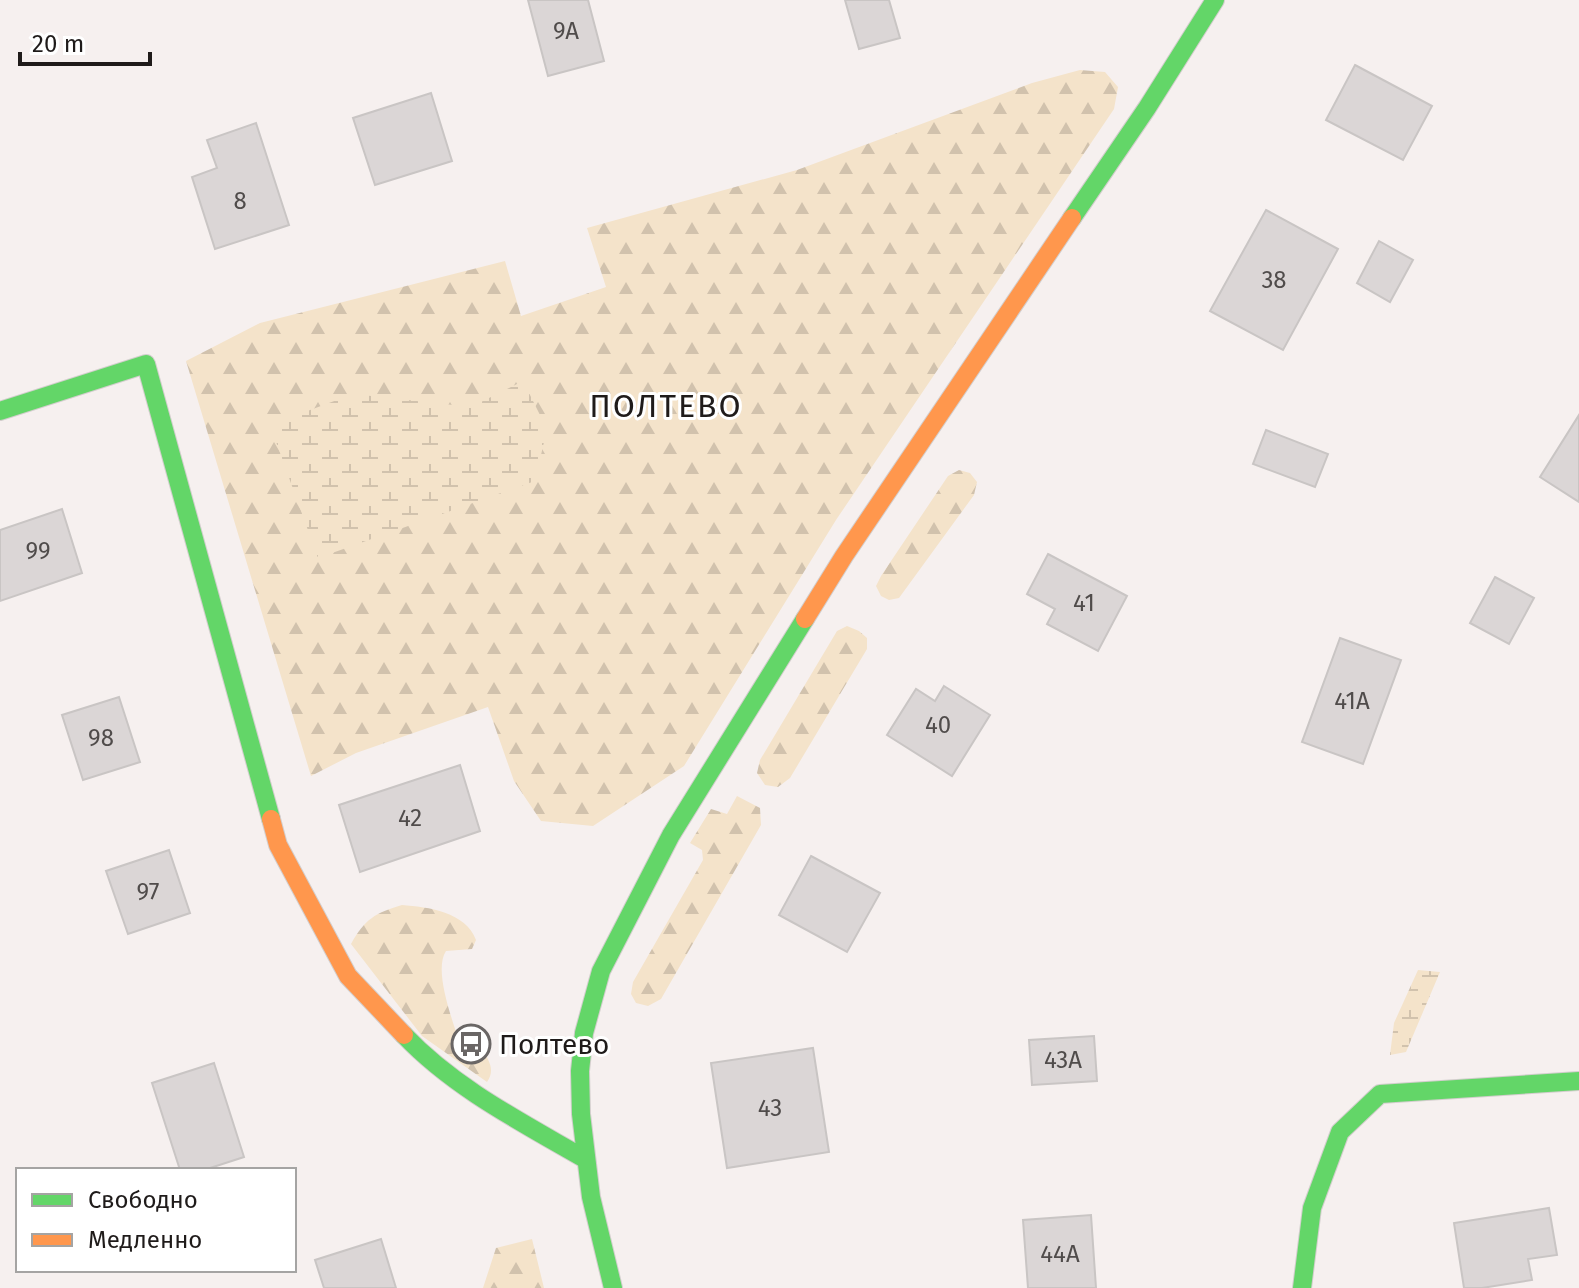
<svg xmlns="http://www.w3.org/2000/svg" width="1579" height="1288" font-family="'Fira Sans',sans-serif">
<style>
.forest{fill:url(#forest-firs)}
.wetland{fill:url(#wetland-marsh)}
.building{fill:#dbd6d6;stroke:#c9c5c4;stroke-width:2}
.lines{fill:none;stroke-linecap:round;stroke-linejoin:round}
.fast-casing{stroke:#d3cecd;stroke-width:20}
.slow-casing{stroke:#d3cecd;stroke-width:20}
.fast{stroke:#63d668;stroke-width:18}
.slow{stroke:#ff974d;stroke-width:18}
.labels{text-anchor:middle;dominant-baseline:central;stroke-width:6;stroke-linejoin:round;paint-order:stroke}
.number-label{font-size:24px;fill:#504c4b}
.poi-label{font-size:28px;fill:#1f1b1a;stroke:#fff;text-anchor:start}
.quarter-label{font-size:32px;letter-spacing:2px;fill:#1f1b1a;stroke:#fff}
</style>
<defs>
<pattern id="forest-firs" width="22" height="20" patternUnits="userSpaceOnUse" patternTransform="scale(2)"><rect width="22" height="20" fill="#f4e3ca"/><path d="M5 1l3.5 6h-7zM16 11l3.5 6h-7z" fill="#d1c2ad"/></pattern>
<pattern id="wetland-marsh" width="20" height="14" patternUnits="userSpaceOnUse" patternTransform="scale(2)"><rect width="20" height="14" fill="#f4e3ca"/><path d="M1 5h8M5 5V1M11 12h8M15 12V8" fill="none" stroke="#d1c2ad"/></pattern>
</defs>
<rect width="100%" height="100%" fill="#f6f0ef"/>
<path class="forest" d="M1080,70L1105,72L1118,87L1114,109L836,520L684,766L593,826L541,821L514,781L488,707L356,753L311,776L186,361L260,323L505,261L521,316L606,287L587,228L797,170L1032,83Z
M959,470L970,473L977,482L974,495L899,598L889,600L881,596L876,586L881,576L948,476Z
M847,626L859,631L867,638V649L790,778L778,787L765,785L757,773L760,760L837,631Z
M737,796L760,808L761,825L661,999L648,1006L636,1003L631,994L633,982L703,860L702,850L690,843L711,809L727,814Z
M402,905C428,907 466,912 476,940L472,949L446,951C432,972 456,1029 463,1053L482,1048C488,1060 496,1069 487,1082L422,1036L351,944C365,919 375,913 402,905Z
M532,1239L544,1288H483L496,1248Z"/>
<path class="wetland" d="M523,381L547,429L535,481L318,558L270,425L353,394L471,407Z
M1418,970L1440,972L1406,1052L1390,1055L1394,1023Z"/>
<path class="building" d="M528,0H588L604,61L548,76Z
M845,0H889L900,38L859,49Z
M1355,65L1432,106L1403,160L1326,120Z
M431,93L452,161L375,185L353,118Z
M256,123L289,225L215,249L192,177L217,168L207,140Z
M1266,210L1338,249L1283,350L1210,311Z
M1379,241L1413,260L1390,302L1357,283Z
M1579,415V502L1540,477Z
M1266,430L1328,454L1315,487L1253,464Z
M62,509L82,573L0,601V530Z
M1048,554L1127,596L1098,651L1047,624L1055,609L1027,594Z
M1495,577L1534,598L1509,644L1470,623Z
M1340,638L1401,660L1363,764L1302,742Z
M944,686L990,715L952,776L887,735L916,689L935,701Z
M119,697L140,762L83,780L62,715Z
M460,765L480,831L360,872L339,805Z
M169,850L190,913L128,934L106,871Z
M811,856L880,893L847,952L779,915Z
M1094,1036L1097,1081L1032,1085L1029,1040Z
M813,1048L829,1152L727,1168L711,1063Z
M214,1063L244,1157L204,1170H180L152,1083Z
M1549,1208L1557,1255L1528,1259L1532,1280L1482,1288H1464L1454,1223Z
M1091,1215L1096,1288H1028L1023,1220Z
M381,1239L396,1288H324L315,1260Z"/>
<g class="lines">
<g class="fast-casing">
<path id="fast" d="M1072,218L1147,108L1215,0
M0,411L146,364L271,819
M404,1035C454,1088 523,1123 585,1159
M613,1288L591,1197L581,1114L580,1071L584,1033L601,971L671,835L805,619
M1302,1288L1312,1208L1340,1132L1380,1094L1579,1081"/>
</g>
<g class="slow-casing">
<path id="slow" d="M805,619L844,556L1072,218
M271,819L278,845L348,976L404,1035"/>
</g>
<use href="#fast" class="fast"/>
<use href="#slow" class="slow"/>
</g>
<defs>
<g id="bus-ring" transform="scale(2)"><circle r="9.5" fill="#fff" stroke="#6a6665" stroke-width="1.5"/><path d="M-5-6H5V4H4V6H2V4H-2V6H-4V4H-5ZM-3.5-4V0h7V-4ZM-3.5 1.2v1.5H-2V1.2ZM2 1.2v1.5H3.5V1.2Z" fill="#6a6665"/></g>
</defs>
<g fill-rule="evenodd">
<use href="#bus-ring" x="471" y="1044"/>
</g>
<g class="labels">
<g class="number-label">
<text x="566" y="31">9А</text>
<text x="240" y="201">8</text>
<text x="1274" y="280">38</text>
<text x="38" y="551">99</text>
<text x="1084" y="603">41</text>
<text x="1352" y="701">41А</text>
<text x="938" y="725">40</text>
<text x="101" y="738">98</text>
<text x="410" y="818">42</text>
<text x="148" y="892">97</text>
<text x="1063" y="1060">43А</text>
<text x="770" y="1108">43</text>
<text x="1060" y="1254">44А</text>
</g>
<g class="poi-label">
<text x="499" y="1044">Полтево</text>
</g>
<g class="quarter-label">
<text x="666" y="406">ПОЛТЕВО</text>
</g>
</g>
<rect x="16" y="1168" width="280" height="104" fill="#ffffff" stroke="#a5a4a3" stroke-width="2"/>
<rect x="32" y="1194" width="40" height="12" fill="#63d668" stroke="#a5a4a3" stroke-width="2"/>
<text x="88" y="1208" font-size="24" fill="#1f1b1a">Свободно</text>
<rect x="32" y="1234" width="40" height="12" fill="#ff974d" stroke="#a5a4a3" stroke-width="2"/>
<text x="88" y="1248" font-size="24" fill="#1f1b1a">Медленно</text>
<path d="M20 52v12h130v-12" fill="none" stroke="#1f1b1a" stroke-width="4"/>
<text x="32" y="52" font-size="24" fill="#1f1b1a" stroke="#ffffff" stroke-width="6" paint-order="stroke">20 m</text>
</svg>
